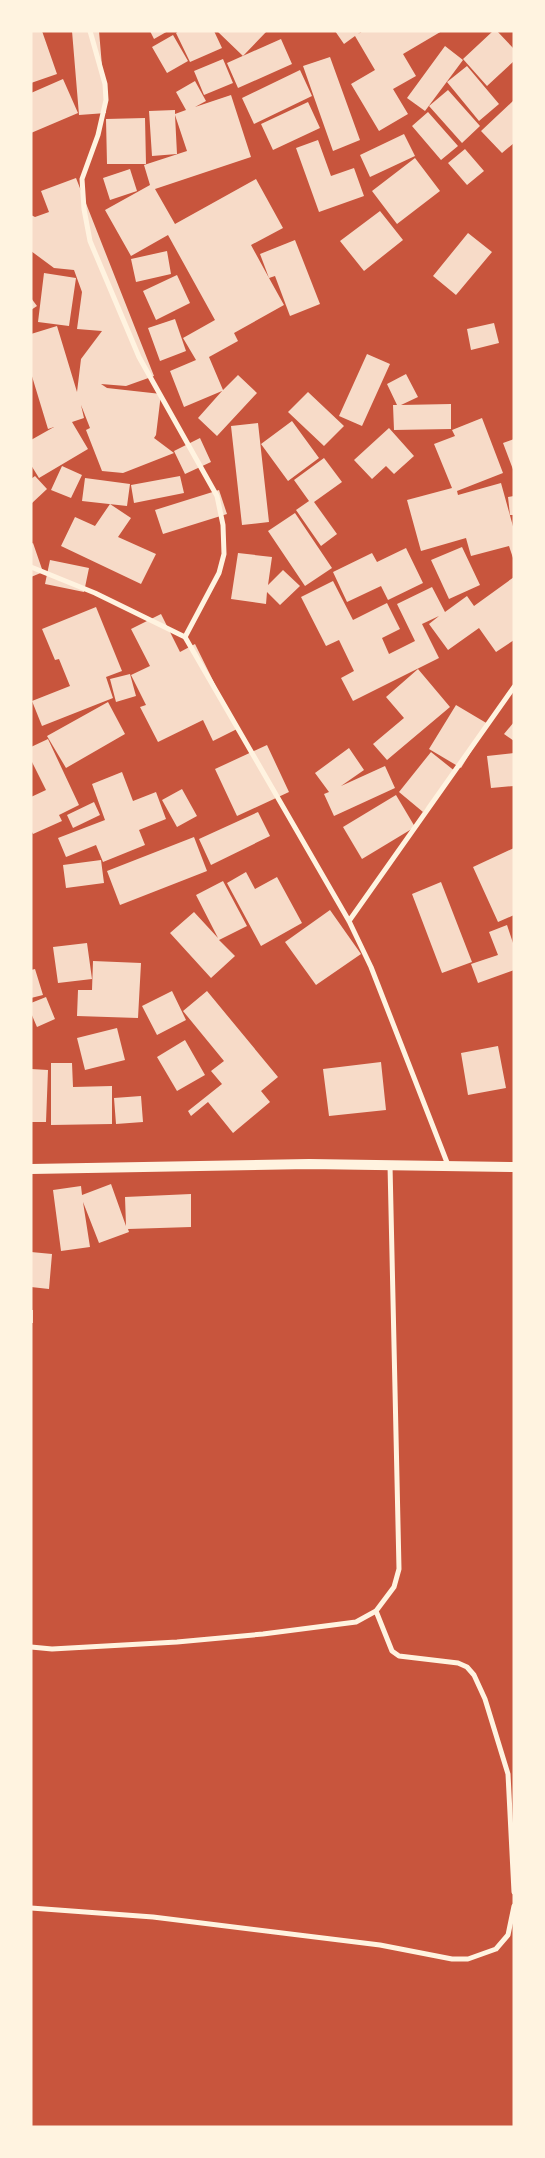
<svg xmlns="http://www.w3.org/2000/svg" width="545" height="2158" font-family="Helvetica,sans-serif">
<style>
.building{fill:#f7dbc8}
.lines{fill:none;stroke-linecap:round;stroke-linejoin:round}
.minor{stroke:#fff3e0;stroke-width:5}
.secondary{stroke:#fff3e0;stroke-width:10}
</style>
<rect width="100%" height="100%" fill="#c8553d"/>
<path class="building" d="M31,31H42L57,74L31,83Z
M72,31H99L106,113L79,115Z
M150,31H168L154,39Z
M179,31H214L222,48L190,62L176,33Z
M217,31H267L243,56Z
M335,31H362L358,34L363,31H442L403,54L416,76L393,89L408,114L379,131L351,84L375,70L355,36L344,44Z
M493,31H497L514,49V61L487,86L463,59Z
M173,35L188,61L167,73L152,47Z
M281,39L292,64L238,88L227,63Z
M445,46L463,60L425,111L407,98Z
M330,57L360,140L333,151L303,66Z
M223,59L233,83L204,95L194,71Z
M467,66L499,104L479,121L447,82Z
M300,70L312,96L254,124L242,98Z
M63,79L78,113L31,133V93Z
M195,81L206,101L195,107L231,95L251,157L155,189L175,224L256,179L283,228L251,245L269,278L260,254L295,240L320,304L290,316L275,276L269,278L284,305L234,333L238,341L209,357L223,390L238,375L257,393L217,436L198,418L222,391L184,407L170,371L196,360L183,338L215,320L168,235L131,256L105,210L150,185L144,165L187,151L175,115L177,154L152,156L149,111L175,110V114L186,110L176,92Z
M448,90L480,126L462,143L429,106Z
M514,100V143L502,153L481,131Z
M308,102L320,128L273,150L261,124Z
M428,112L458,146L441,160L412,126Z
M145,118L146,164H107L106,119Z
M404,134L415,156L370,177L360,155Z
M318,140L331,176L354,168L364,196L319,212L296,148Z
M465,149L484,171L467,185L448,163Z
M415,158L440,191L397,224L372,191Z
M130,169L137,191L110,200L103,178Z
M76,178L154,376L126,386L101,384L107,388L161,394L156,435L154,438L174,453L123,473L102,471L86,430L90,428L81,405L84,418L72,422L88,449L39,478L31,465V440L54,427L48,429L31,373V334L57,326L77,392L81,359L102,331L77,329L82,292L74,270L54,268L31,251V215L35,217L49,212L41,191Z
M380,211L403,240L364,271L340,241Z
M468,233L492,252L456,295L433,276Z
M167,251L171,274L136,282L131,259Z
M44,273L76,278L69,326L38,322Z
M177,275L190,303L156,320L143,291Z
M31,298L37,306L31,310Z
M175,319L186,351L160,361L148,328Z
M494,323L499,343L471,350L467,329Z
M367,354L390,364L362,426L339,416Z
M406,374L418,397L401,405L451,404V429L394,430L393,405H397L387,384Z
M308,392L344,426L324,446L288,412Z
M482,418L503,473L457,491L458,495L501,483L514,530V561L509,546L471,556L466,538L421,551L407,500L452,488L434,444L455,436L452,430Z
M292,421L319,458L288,481L261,444Z
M258,423L269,522L242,525L231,426Z
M389,428L414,456L394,474L386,466L372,479L354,460Z
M200,438L211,462L185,474L174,451Z
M514,439V472L503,443Z
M324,458L342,482L314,502L337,534L321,546L296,510L309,501L294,480Z
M62,466L82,475L71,498L51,490Z
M35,476L47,489L31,504V479Z
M180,476L184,493L134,503L131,485Z
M85,478L130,484L127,506L82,501Z
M219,490L227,514L163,534L155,510Z
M514,496V515H510L508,497Z
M110,504L131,518L118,537L156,554L141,584L61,546L75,517L95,526Z
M295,513L332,568L305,586L268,531Z
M33,543L43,572L31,577V544Z
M462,547L480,585L449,599L431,560Z
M406,548L423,583L388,600L381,586L347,602L333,572L372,553L377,562Z
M238,553L272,557L268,585L283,570L300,586L280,605L267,592L266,604L231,599Z
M50,560L89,568L84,592L45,584Z
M514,577V640L496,652L479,628L448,650L429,624L439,616L422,624L439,658L353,701L341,678L354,671L339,640L326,646L301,597L333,581L353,620L387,603L400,629L382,638L389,654L415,641L397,604L432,587L445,612L467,596L474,606Z
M96,607L122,671L106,677L113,698L42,726L32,701L70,686L59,659L55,660L42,629Z
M161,614L180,652L195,644L237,729L213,741L203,720L158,742L140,707L146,705L131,675L150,666L131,629Z
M418,669L450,707L387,760L373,744L404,718L386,697Z
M130,674L136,696L116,702L110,679Z
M108,702L125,734L66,768L47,736Z
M456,705L488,724L461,768L429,749Z
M514,722V741L504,734Z
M48,739L79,805L59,815L62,821L33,834L31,830V797L46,790L31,760V747Z
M267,745L289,792L237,816L215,769Z
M349,748L364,770L341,786L385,766L395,788L334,816L324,794L329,792L315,773Z
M431,752L456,772L423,812L399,792Z
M514,753V786L491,788L487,756Z
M122,772L133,801L156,792L166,819L139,830L145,845L103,862L96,845L66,857L58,838L105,820L92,784Z
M182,789L197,816L177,827L162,800Z
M396,795L415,827L362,859L343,827Z
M94,802L100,815L73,828L67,815Z
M258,812L270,836L211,865L199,839Z
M194,837L207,871L120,905L107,871Z
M514,848V915L498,922L473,867Z
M101,860L104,883L66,888L63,865Z
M246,872L255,889L277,877L302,923L261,946L227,883Z
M223,881L247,926L219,940L235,956L211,978L170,933L194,912L218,938L196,895Z
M441,882L472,962L442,973L412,894Z
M330,910L361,954L316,985L285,942Z
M507,925L514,946V970L478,983L471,964L498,955L489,932Z
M87,943L92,979L58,983L53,947Z
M93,961L141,963L138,1018L77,1016L78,990H92Z
M35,969L43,995L31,998V970Z
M172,991L186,1020L157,1035L142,1006Z
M207,991L278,1077L261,1091L270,1102L233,1133L208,1102L191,1116L188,1111L222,1084L211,1071L224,1061L183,1011Z
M46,997L55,1019L37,1027L31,1013V1003Z
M117,1028L125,1060L85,1070L77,1038Z
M185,1040L205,1075L177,1091L157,1057Z
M498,1046L506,1088L468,1095L461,1053Z
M381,1062L386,1110L329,1116L323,1069Z
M51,1063H72L73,1087L112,1086V1124L51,1125Z
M31,1069L48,1070L46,1122H31Z
M141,1096L143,1122L116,1124L114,1098Z
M111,1184L126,1226L125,1197L191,1194V1227L128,1229L129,1232L99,1243L83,1202L90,1247L61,1251L53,1190L81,1186L82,1195Z
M31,1252L52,1254L49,1289L31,1287Z
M31,1310H33V1323H31Z"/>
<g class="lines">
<path class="minor" d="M90,31L105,84L106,100L98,135L82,179L84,209L90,241L139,357L217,496L223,525L224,554L219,573L185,637
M31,567L95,593L185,637L349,921L371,967L448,1165
M349,921L514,687
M376,1611L392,1651L399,1656L458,1663L467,1667L474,1675L485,1699L508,1774L514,1892
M31,1647L52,1649L177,1642L263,1634L356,1622L376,1611L394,1587L399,1569L390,1165
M31,1908L153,1917L380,1945L452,1959H468L496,1949L508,1935L514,1906"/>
<path class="secondary" d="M31,1169L309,1164L514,1167"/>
</g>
<rect width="545" height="2158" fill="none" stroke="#fff3e0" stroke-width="65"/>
</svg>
